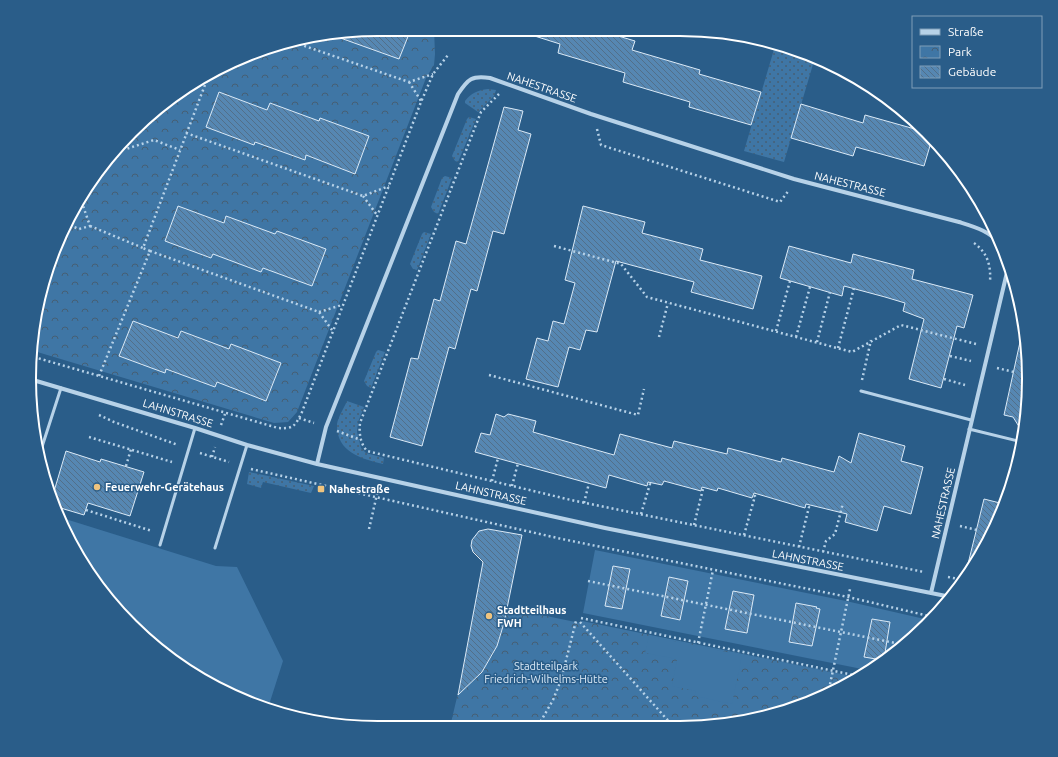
<svg xmlns="http://www.w3.org/2000/svg" width="1058" height="757" font-family="Ubuntu,sans-serif">
<style>
.grass{fill:url(#grass-dots)}
.park{fill:url(#park-crowns)}
.garden{fill:#3f76a5}
.building{fill:url(#building-back-hatch);stroke:#dbeaf7}
.lines{fill:none;stroke-linecap:round;stroke-linejoin:round}
.path{stroke:#b7d2e8;stroke-width:2.5;stroke-dasharray:2 3;stroke-linecap:butt}
.lane{stroke:#b7d2e8;stroke-width:3}
.street{stroke:#b7d2e8;stroke-width:4}
.poi-dot{fill:#efc47f;stroke:#2a5d89;stroke-width:1.5}
.labels{text-anchor:middle;dominant-baseline:central;stroke-width:3;stroke-linejoin:round;paint-order:stroke}
.street-label{font-size:11px;fill:#fff;stroke:#2a5d89}
.poi-label{font-size:11px;font-weight:bold;fill:#fff;stroke:#2a5d89;text-anchor:start}
.park-label{font-size:11px;fill:#dbeaf7;stroke:#2a5d89}
.rim{fill:none;stroke:#fff;stroke-width:2}
</style>
<defs>
<pattern id="grass-dots" width="8" height="8" patternUnits="userSpaceOnUse"><rect width="8" height="8" fill="#3f76a5"/><path d="M2 2h.1M6 6h.1" fill="none" stroke="#465f74" stroke-width="1.8" stroke-linecap="round"/></pattern>
<pattern id="park-crowns" width="20" height="18" patternUnits="userSpaceOnUse"><rect width="20" height="18" fill="#3f76a5"/><path d="M2 6a3 3 0 1 1 6 0M12 15a3 3 0 1 1 6 0" fill="none" stroke="#465f74"/></pattern>
<pattern id="building-back-hatch" width="6" height="6" patternUnits="userSpaceOnUse"><rect width="6" height="6" fill="#5687b2"/><path d="M-1 5l2 2M0 0l6 6M5-1l2 2" fill="none" stroke="#526f89"/></pattern>
</defs>
<rect width="100%" height="100%" fill="#2a5d89"/>
<path class="grass" d="M775,46L814,61L784,162L744,151Z
M488,89L496,90L494,96L478,112L465,103V101C471,93 478,90 488,89Z
M469,117L476,119L458,162L455,161L452,156L467,119Z
M445,176L452,178L438,214L434,212L431,207L442,178Z
M424,232L431,234L417,270L413,269L410,264L422,234Z
M378,350L385,352L371,388L367,386L364,381L376,352Z
M347,401L364,407L358,422L357,432L361,448L366,453L384,458L383,464C361,459 336,452 337,424C338,417 344,408 347,401Z
M249,472L314,486L311,493L263,482L261,488L247,484Z"/>
<path class="park" d="M378,29H434L435,54L434,65L426,78L297,412L288,422L274,423L34,351L36,311L65,224L116,148L185,88L288,41Z
M508,608L580,623L582,621L856,677L834,692L725,725L450,727L458,693L476,678L493,655L501,635Z"/>
<path class="garden" d="M59,517L216,566L237,567L283,661L268,708L224,692L166,656L116,609Z
M595,550L846,601L929,620L910,641L867,670L583,613Z
M649,636L742,655L732,704L695,696L696,691L672,686L677,659L645,653Z"/>
<path class="building" d="M379,29H411L399,59L332,35Z
M526,29H595L635,41L632,50L700,70L699,74L761,92L751,125L689,107L690,102L623,82L625,73L558,53L560,44L525,33Z
M219,92L267,110L270,103L319,121L320,118L369,136L355,174L306,155L305,160L255,142L254,145L206,127Z
M801,104L863,123L865,115L922,131L932,139L924,166L856,147L853,156L791,138Z
M504,107L523,111L518,130L531,134L504,234L493,231L477,291L471,289L455,349L449,347L422,446L390,437L411,358L418,359L434,299L440,301L456,241L466,244Z
M178,206L224,223L226,216L275,234L277,231L326,249L312,286L263,268L261,272L213,254L211,258L165,241Z
M583,206L645,222L642,233L703,249L700,260L762,276L753,309L691,292L694,282L616,261L597,332L586,330L580,350L569,347L558,387L526,379L537,338L548,341L553,321L564,324L575,283L565,280Z
M789,246L851,263L853,254L914,270L912,279L973,295L964,328L957,326L941,388L909,379L924,319L903,311L905,303L885,297L844,286L842,296L780,278Z
M133,321L178,338L181,331L229,349L231,344L281,363L266,401L217,382L215,387L166,369L165,373L119,356Z
M1020,342L1026,343L1028,402L1023,433L1013,417L1004,415Z
M496,414L504,417L508,414L536,421L533,432L614,455L620,434L672,448L674,441L727,454L728,448L781,462L782,458L834,472L839,456L851,463L859,433L905,446L901,461L923,467L911,514L884,506L877,531L845,522L847,514L806,504L805,508L754,493L752,498L718,488L717,491L702,487L701,491L664,481L662,485L648,482L647,486L609,475L606,488L475,452L481,433L490,435Z
M66,451L100,462L101,459L144,472L130,516L88,503L84,515L54,506L52,498Z
M984,499L1004,504L993,533L971,569L967,568Z
M488,529L522,535L504,623L497,646L482,672L458,695L483,562L473,552L471,546L472,540L479,531Z
M613,566L630,569L622,609L605,606Z
M669,577L688,581L680,620L661,616Z
M733,591L754,595L747,633L725,629Z
M796,603L817,607L816,608L820,609L812,646L789,642Z
M872,619L890,622L884,659L882,660L864,657Z"/>
<g class="lines">
<path class="path" d="M290,41L409,82L433,74
M409,82L421,101
M499,94L481,112L360,423C359,433 360,443 367,451L571,500L924,572
M597,129L601,145L780,202L789,190
M186,133L363,196L389,186
M118,146L126,149L154,140L180,150
M363,196L377,215
M65,225H69L79,229L90,226L81,200
M90,226L143,248
M974,243C988,253 991,266 990,282
M554,246L621,264L647,297L852,352L901,325L976,344
M150,251L319,312L332,330
M319,312L342,305
M776,331L790,281
M659,337L668,303
M796,337L810,287
M817,342L830,292
M838,348L854,288
M950,356L971,361
M34,357L278,428C294,429 295,426 302,412L421,102L433,74L448,55
M997,368L1014,372
M489,375L638,415L644,389
M99,376L150,251L143,248L208,77
M944,379L965,385
M862,380L871,340
M33,402L35,394
M99,415L114,422L178,445
M299,418L314,423
M221,425L225,414
M337,431L361,440
M89,437L172,462
M200,453L229,462
M212,457L215,447
M126,466L131,449
M251,469L562,539L848,597L933,617
M492,481L498,458
M512,486L518,463
M584,503L589,483
M86,510L152,531
M641,514L650,484L647,483
M694,525L703,489H702
M960,526L977,530
M369,529L378,490
M744,535L755,496H753
M799,547L809,507L806,505
M823,552L826,541L835,534L843,503
M948,577L964,580
M588,581L905,645
M581,618L858,676
M580,622L672,725
M698,643L713,570
M828,694L850,589
M538,726L553,700L561,680L576,621"/>
<path class="lane" d="M861,391L971,420
M969,429L1022,442
M40,453L61,388
M160,545L195,428
M215,548L247,445"/>
<path class="street" d="M33,380L195,428L247,445L317,464L605,528L951,597
M317,464L326,427L458,94C468,79 472,75 490,78L591,114L794,179L959,222C975,227 990,231 1001,245
M931,593L1008,268L1007,258"/>
</g>
<g class="poi-dot">
<circle cx="97" cy="487" r="4"/>
<rect x="317" y="485" width="8" height="8" rx="2"/>
<circle cx="489" cy="616" r="4"/>
</g>
<g class="labels">
<g class="street-label">
<text transform="translate(542 87) rotate(19)">NAHESTRASSE</text>
<text transform="translate(850 184) rotate(14)">NAHESTRASSE</text>
<text transform="translate(178 413) rotate(17)">LAHNSTRASSE</text>
<text transform="translate(491 493) rotate(13)">LAHNSTRASSE</text>
<text transform="translate(943 503) rotate(-77)">NAHESTRASSE</text>
<text transform="translate(808 560) rotate(11)">LAHNSTRASSE</text>
</g>
<g class="poi-label">
<text x="105" y="487">Feuerwehr-Gerätehaus</text>
<text x="329" y="489">Nahestraße</text>
<text x="497" y="610">Stadtteilhaus<tspan x="497" dy="13">FWH</tspan></text>
</g>
<g class="park-label">
<text x="546" y="666">Stadtteilpark<tspan x="546" dy="13">Friedrich-Wilhelms-Hütte</tspan></text>
</g>
</g>
<path d="M0 0H1058V757H0ZM378 36H680A342 342 0 0 1 1022 378V379A342 342 0 0 1 680 721H378A342 342 0 0 1 36 379V378A342 342 0 0 1 378 36Z" fill="#2a5d89" fill-rule="evenodd"/>
<path class="rim" d="M378 36H680A342 342 0 0 1 1022 378V379A342 342 0 0 1 680 721H378A342 342 0 0 1 36 379V378A342 342 0 0 1 378 36Z"/>
<rect x="912" y="16" width="130" height="72" fill="#2a5d89" stroke="#7f9eb8"/>
<rect x="920" y="29" width="20" height="6" fill="#b7d2e8" stroke="#7f9eb8"/>
<text x="948" y="36" font-size="12" fill="#ffffff">Straße</text>
<rect x="920" y="46" width="20" height="12" fill="url(#park-crowns)" stroke="#7f9eb8"/>
<text x="948" y="56" font-size="12" fill="#ffffff">Park</text>
<rect x="920" y="66" width="20" height="12" fill="url(#building-back-hatch)" stroke="#7f9eb8"/>
<text x="948" y="76" font-size="12" fill="#ffffff">Gebäude</text>
</svg>
